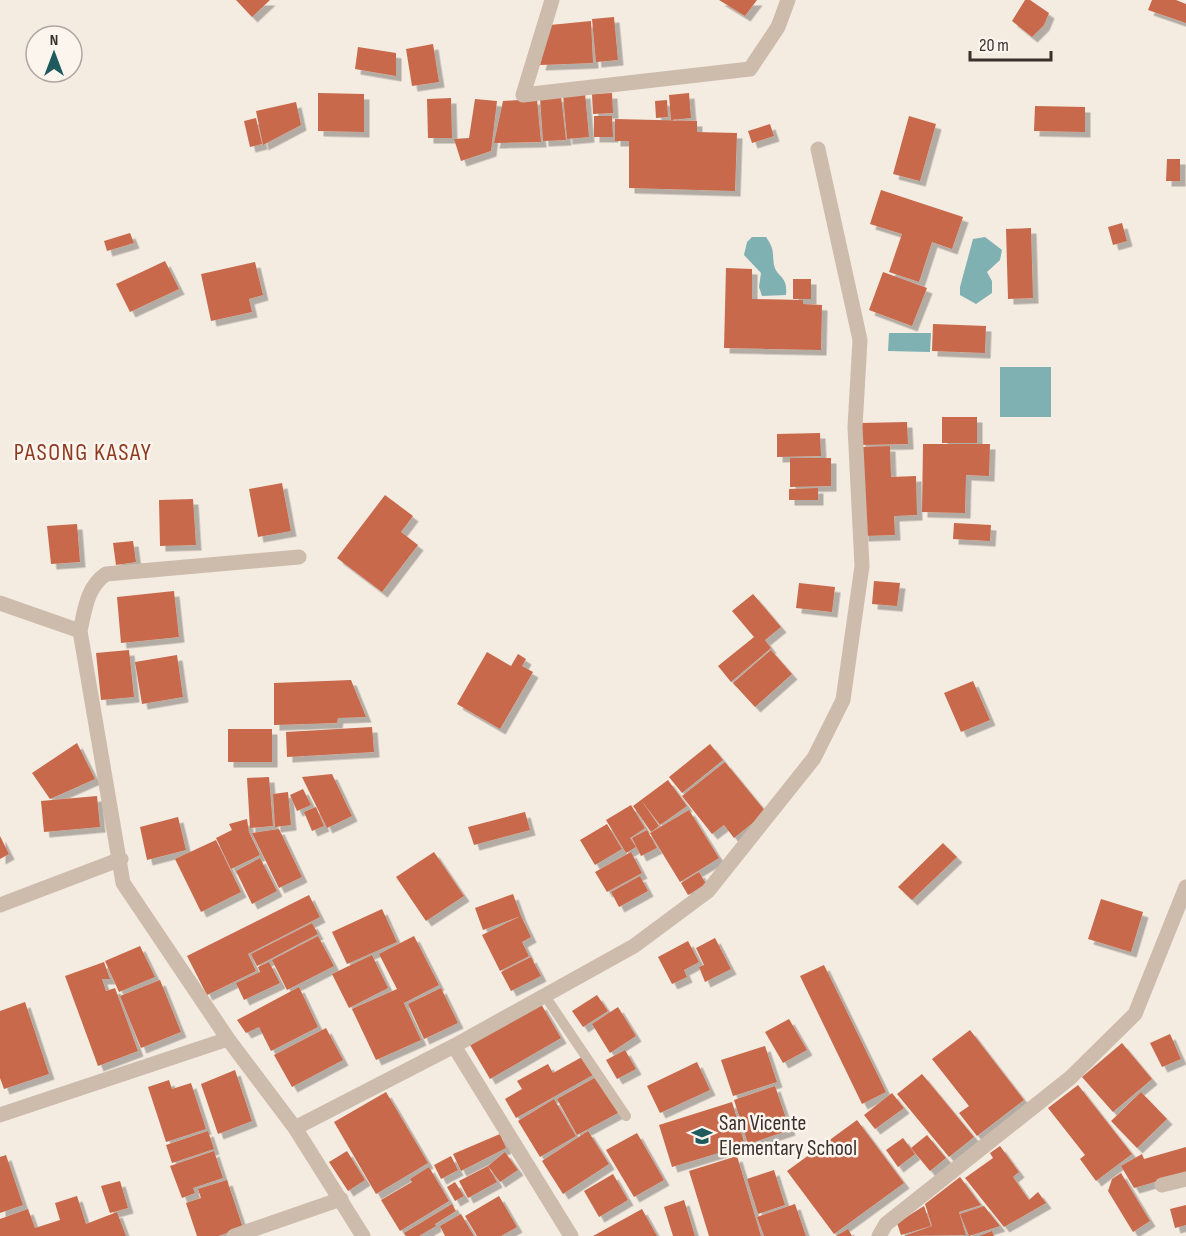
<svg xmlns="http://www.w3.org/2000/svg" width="1186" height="1236" font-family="'Sofia Sans Condensed',sans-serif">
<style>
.water{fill:#7fb0b2}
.building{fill:#c8694b;filter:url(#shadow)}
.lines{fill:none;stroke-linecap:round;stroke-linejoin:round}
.lane{stroke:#cdbbac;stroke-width:10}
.street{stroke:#cdbbac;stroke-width:15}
.labels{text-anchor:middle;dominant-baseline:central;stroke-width:5;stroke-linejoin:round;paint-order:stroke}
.poi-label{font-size:22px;fill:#3b302b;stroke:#fbf5ee;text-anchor:start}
.neighbourhood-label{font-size:24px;letter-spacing:1.5px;fill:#8c3b22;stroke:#fbf5ee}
</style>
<defs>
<filter id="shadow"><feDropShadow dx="5.5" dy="5.5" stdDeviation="0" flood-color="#0004"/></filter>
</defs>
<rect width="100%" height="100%" fill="#f4ebe1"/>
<path class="water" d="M752,237H766C775,250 772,252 774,265C777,278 788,275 786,295L762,296L759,287L761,273L744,255L747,242Z
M985,237L1002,250L1000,260L987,272L992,281V293L976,304L960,295V287L973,239Z
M889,333H931L930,352L888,351Z
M1000,367H1051V417H1000Z"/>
<path class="building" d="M236,0H270L252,17Z
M719,0H757L745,16Z
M1025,0H1030L1049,13L1044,25L1032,37L1012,21Z
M1152,0H1176L1186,4V23L1148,10Z
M614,17L618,60L596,62L592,19Z
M591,21L593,63L540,65L550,25Z
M433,44L439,82L412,86L406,49Z
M358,47L396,53V76L355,69Z
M318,93L364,94V132L318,131Z
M585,93L589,137L567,139L563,95Z
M612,93L613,113L593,114L592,94Z
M689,93L691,118L671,120L669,95Z
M561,96L566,140L543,141L540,98Z
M451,98L452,138H428L427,99Z
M475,99L497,101L491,151L461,161L454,139L469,138Z
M537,99L541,142L494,143L503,101Z
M667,100L668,117L656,118L655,101Z
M296,102L301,125L263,145L256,111Z
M1035,106L1085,107V132L1034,131Z
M594,116H612L613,137H594Z
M909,116L936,124L920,181L893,174Z
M256,118L262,144L250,147L244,121Z
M615,119L697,121V132L737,133L735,191L629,188V141H615Z
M770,124L774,136L752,143L748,131Z
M1167,159H1180V181H1166Z
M881,190L963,217L952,249L932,242L919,282L889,272L902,234L870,224Z
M1122,223L1127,241L1113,245L1108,227Z
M1031,228L1033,298L1008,299L1006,229Z
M130,233L134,243L107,251L104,241Z
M165,261L179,289L130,312L116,284Z
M255,262L263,295L249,299L252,312L211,321L201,274Z
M726,268L752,269V299L803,300V304L822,305L821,350L724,348Z
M883,272L927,288L912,326L869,310Z
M793,279H811V299H793Z
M933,324L986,326L985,353L932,351Z
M942,417H977V443H942Z
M907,422L908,444L860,445V423Z
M820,433L821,456L777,457V434Z
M923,444H990L989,476L966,475L965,513L922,512Z
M890,446L891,477L916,476L917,515L894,516L895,535L863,536L860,447Z
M790,458H831V486L790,487Z
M282,483L291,531L258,537L249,489Z
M818,488V500H789V489Z
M385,495L413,516L401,532L418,545L382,592L337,558Z
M193,499L196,545L160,546L159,500Z
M954,523L991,525L990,541L953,539Z
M77,524L80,562L51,564L47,526Z
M133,541L136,562L116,565L113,543Z
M874,581L900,583L897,606L872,604Z
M799,583L835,587L832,612L796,608Z
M174,591L179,637L121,643L117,597Z
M753,594L781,627L765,640L771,648L731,682L718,666L754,637L732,611Z
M129,650L134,697L101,700L96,653Z
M771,650L792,674L755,707L733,683Z
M487,652L511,666L518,654L526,659L522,666L533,672L500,729L457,704Z
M177,655L183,697L142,704L135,662Z
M351,680L366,717L338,718L337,723L274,725V683Z
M973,681L990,720L961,732L944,693Z
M372,727L374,752L287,757L286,732Z
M228,729H272V762H228Z
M77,743L95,779L50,799L32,773Z
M710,744L723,760L682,793L669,777Z
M725,762L766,812L734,838L724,825L712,834L682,796Z
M332,774L352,816L327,828L302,777Z
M269,777L273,826L250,828L247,778Z
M668,780L687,806L660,825L641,800Z
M303,789L311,805L297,811L290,795Z
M288,792L291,825L275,827L273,794Z
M97,796L100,827L44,832L41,801Z
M641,800L659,826L651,832L633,806Z
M631,805L645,828L630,838L636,847L626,853L606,820Z
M316,807L324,826L312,831L304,812Z
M689,810L719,858L680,882L650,833Z
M525,812L530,830L474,845L468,827Z
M178,817L186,850L147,860L140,827Z
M247,819L249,832L260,855L231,869L216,838L232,830L229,824Z
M607,824L622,849L595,865L580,840Z
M279,829L302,877L279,888L252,833Z
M647,830L657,848L641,856L632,838Z
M0,836L9,854L0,859Z
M216,840L241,892L201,912L175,859Z
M943,843L957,857L912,900L898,887Z
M434,852L464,896L426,921L396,877Z
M631,852L642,873L607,892L595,872Z
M260,858L277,891L252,904L236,871Z
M699,872L706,884L688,895L681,883Z
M640,876L648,891L619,907L611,892Z
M513,894L521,916L483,930L475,908Z
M309,895L320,917L248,954L256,971L207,995L187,956Z
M1101,899L1143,912L1131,952L1088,939Z
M382,909L397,942L347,964L332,932Z
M521,916L531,937L522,942L529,956L500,971L482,935Z
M312,923L318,934L257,966L251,954Z
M318,936L334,966L287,990L272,960Z
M414,936L439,985L404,1003L401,997L421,1040L376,1060L352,1009L397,989L379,954Z
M715,938L731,969L705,982L699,967L704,965L696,948Z
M688,941L699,962L684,970L687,977L672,984L658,957Z
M140,946L155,977L119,992L105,961Z
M372,955L388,988L349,1008L332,974Z
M531,957L541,976L511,991L501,972Z
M104,962L110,979H102L106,991L115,988L138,1051L98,1066L65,976Z
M269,962L280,983L244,1000L236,983L260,972L258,967Z
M824,965L886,1092L862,1104L800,976Z
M160,980L181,1032L141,1048L120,996Z
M299,987L318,1027L271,1051L259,1027L246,1033L237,1020Z
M441,988L458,1023L424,1039L408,1004Z
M597,995L608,1011L583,1027L572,1011Z
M25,1002L49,1074L4,1089L0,1078V1011Z
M541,1004L561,1038L490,1079L470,1045Z
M618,1007L636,1036L610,1053L592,1024Z
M789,1019L807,1050L783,1063L765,1032Z
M326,1028L343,1060L292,1087L274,1055Z
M970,1030L1024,1100L977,1136L959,1113L969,1106L932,1059Z
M1170,1034L1181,1059L1162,1067L1150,1043Z
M1122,1043L1152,1079L1113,1112L1082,1077Z
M765,1046L777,1082L733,1096L721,1060Z
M625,1050L636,1069L617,1079L606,1060Z
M582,1057L593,1075L516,1118L505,1099L522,1089L517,1081L548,1064L553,1073Z
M697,1062L710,1090L660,1113L647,1086Z
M235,1070L252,1121L218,1134L201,1084Z
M922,1074L974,1137L949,1157L897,1094Z
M598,1076L618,1113L577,1135L557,1099Z
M169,1080L172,1089L191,1083L206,1129L166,1142L148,1087Z
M1078,1085L1132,1154L1096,1181L1080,1159L1085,1155L1048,1108Z
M775,1086L790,1130L748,1144L734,1100Z
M386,1092L428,1163L376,1194L334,1122Z
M1141,1092L1167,1119L1137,1148L1111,1121Z
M892,1093L904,1108L875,1129L864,1115Z
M554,1099L576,1136L540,1157L518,1121Z
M732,1102L745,1145L672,1167L659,1125Z
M857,1120L904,1183L834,1234L787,1171Z
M208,1131L214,1149L172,1163L166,1145Z
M588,1131L609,1164L563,1194L542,1161Z
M637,1133L664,1180L634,1197L606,1150Z
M500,1134L506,1148L461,1171L453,1154Z
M927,1135L946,1158L930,1171L911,1148Z
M903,1138L915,1154L898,1167L886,1150Z
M1000,1146L1019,1172L1013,1177L1029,1200L1038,1192L1046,1203L1004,1227L965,1178L993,1158L990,1153Z
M1186,1147V1173L1134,1188L1121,1166L1142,1154L1144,1159Z
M214,1151L223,1178L193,1188L195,1193L182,1198L170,1166Z
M347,1151L365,1180L348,1191L329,1162Z
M505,1152L518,1170L500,1182L488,1166L497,1182L468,1198L459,1181L488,1166Z
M6,1155L23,1205L0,1213V1157Z
M451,1156L458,1170L441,1179L434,1165Z
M737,1156L761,1236H709L689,1171Z
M429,1167L449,1201L400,1231L381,1200L412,1182L410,1179Z
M774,1170L785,1205L758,1214L747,1179Z
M1121,1173L1150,1221L1133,1232L1108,1191L1112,1179Z
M613,1174L628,1200L599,1217L584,1191Z
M960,1177L981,1205L959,1212L966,1235L904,1236L932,1226L925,1204Z
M227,1180L243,1228L218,1236H197L186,1203L201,1198L198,1189Z
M120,1181L128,1208L110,1213L101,1186Z
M455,1182L464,1196L455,1201L447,1187Z
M77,1196L86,1224L117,1212L126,1236H0V1219L28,1209L35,1228L60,1220L55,1203Z
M499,1196L517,1227L501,1236H477L465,1216Z
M684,1200L695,1236H673L664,1207Z
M452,1204L456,1211L435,1224L436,1226L419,1236H406L404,1233Z
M795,1204L806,1236H764L757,1217Z
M1186,1205V1225L1175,1228L1170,1209Z
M924,1206L931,1226L901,1235L897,1223Z
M984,1206L1000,1226L969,1236L960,1214Z
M642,1209L657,1236H593Z
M461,1214L474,1236H445L440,1226Z
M848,1229L852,1236H836Z
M992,1231L994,1236H979Z"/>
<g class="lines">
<path class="lane" d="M545,996L626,1116"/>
<path class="street" d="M552,0L523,95L750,69L778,27L788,0
M0,603L80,631L123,883L228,1039L295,1128L363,1236
M80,631C85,609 87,587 106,574L299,557
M0,905L121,859
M454,1046L571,1236
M0,1115L228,1039
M295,1128L454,1046L634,946L708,891L814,758L843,700L862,566L855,427L860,340L818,149
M1162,1185L1186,1179
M234,1236L341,1199
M879,1236L886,1224L1070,1078L1135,1014L1186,887"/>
</g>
<defs>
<g id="school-bare" transform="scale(1.62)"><path d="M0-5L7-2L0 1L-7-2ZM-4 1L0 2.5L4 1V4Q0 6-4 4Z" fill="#1f5a5e" stroke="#fbf5ee" stroke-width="2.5" paint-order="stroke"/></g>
</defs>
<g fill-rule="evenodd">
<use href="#school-bare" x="702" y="1136"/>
</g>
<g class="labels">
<g class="poi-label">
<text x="719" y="1123">San Vicente<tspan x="719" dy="25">Elementary School</tspan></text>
</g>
<g class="neighbourhood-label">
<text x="83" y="452">PASONG KASAY</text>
</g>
</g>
<g transform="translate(54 54)"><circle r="28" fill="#fbf5ee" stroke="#aea6a0" stroke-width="1.5"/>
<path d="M0-4.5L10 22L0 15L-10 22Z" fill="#1f5a5e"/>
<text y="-9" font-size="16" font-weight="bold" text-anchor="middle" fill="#3b302b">N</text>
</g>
<path d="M970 51v9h81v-9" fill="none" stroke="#3b302b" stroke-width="3"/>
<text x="979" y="51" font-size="18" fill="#3b302b" stroke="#fbf5ee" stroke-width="4.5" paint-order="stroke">20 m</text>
</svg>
